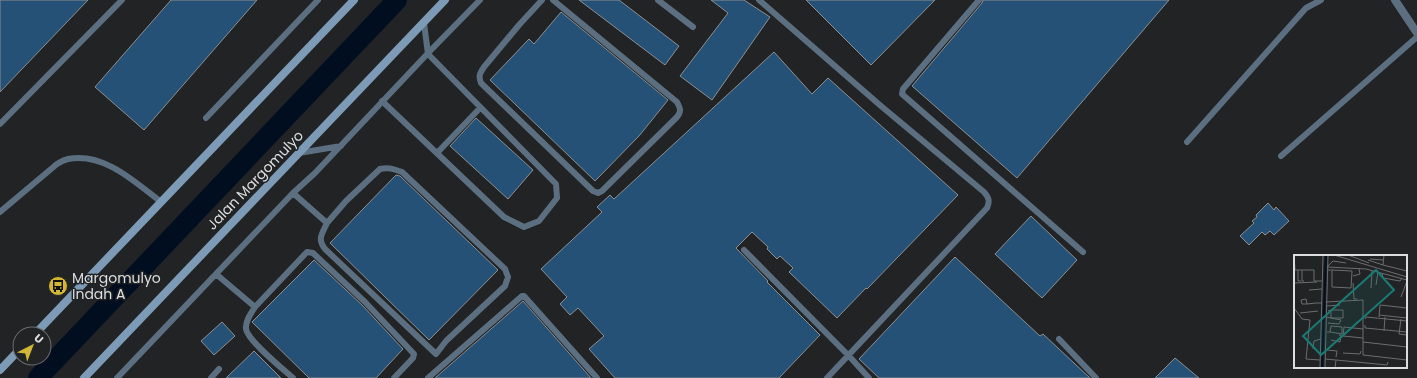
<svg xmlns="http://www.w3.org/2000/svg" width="1417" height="378" font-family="Poppins,sans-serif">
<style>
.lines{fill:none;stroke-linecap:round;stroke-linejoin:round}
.river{stroke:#000e20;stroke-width:20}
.building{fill:#255176;stroke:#8d8f91}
.lane{stroke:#5c6f80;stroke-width:6}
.street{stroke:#5c6f80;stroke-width:8}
.secondary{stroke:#7d9bb6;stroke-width:8}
.labels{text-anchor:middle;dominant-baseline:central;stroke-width:3;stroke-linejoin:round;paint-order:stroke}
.street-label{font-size:14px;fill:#dbddde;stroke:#212325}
.poi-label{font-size:14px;fill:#dbddde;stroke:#212325;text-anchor:start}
.inset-river{fill:none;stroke:#000e20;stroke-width:2}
.inset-road{fill:none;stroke:#6b6d6f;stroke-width:1}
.view{fill:#197b74;fill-opacity:0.15;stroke:#197b74;stroke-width:2}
.inset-edge{fill:none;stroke:#dbddde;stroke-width:2}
</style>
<rect width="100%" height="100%" fill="#212325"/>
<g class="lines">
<path class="river" d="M38,378L397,0"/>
</g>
<path class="building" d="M0,0H88L0,92Z
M171,0H257L144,130L95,87Z
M579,0H619L679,46L665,65Z
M711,0H744L770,17L712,100L680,76L728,13Z
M806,0H935L871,65Z
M983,0H1169L1017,178L912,86L982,3Z
M561,12L668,100L639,136L595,181L490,80L529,39L534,44Z
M774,52L812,94L828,78L958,195L867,289L866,288L837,318L789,272L793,268L780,256L777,259L767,249L768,247L752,232L736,248L768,281L767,282L820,335L779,378H615L589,349L604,336L578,308L570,315L560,304L567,297L541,269L602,212L597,207L610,195L614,199Z
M476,118L533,170L508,199L450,146Z
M396,175L400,176L498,270L429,340L330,243Z
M1268,203L1274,210L1276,207L1289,221L1274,235L1270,231L1265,235L1262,232L1249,245L1240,236L1254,223L1252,221L1257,217L1256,215Z
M1031,216L1077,260L1042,298L995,254Z
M955,257L1040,336L1043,334L1090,378H879L859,359Z
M314,260L362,305L403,349L376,378H309L252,322Z
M523,301L591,378H435Z
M222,322L235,336L214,355L201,341Z
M254,351L281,378H226Z
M1175,358L1199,378H1155Z"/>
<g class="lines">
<path class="lane" d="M542,0L519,25L484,67C480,73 478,76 481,83L593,191L598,193L602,191L677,117C682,111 680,108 677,102L553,0
M658,0L693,27
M759,0L881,106L984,192C989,198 990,201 987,208L827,378
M979,0L903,89L902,94L1083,252
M382,101L504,217L524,227L539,221L557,198L556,184L428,54L424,23
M206,118L318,0
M0,124L122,0
M1187,142L1306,8L1321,0
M299,153L341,146
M437,153L480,108
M1281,156L1417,37
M293,193L327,223L346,201L380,169C389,167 394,169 402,172L505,269L508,277L505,286L446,341L436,354L325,249C317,239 322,234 327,223
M0,212L57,164C60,162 64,160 68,159C104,152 135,182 161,202
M744,250L849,356L869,378
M216,274L255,307L307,252L313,253L365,302L414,354L413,358L394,378
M255,307C251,313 245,321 246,329C248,341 283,369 293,378
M1059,339L1096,378
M117,378L293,193L315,173L431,50L480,0
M211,378L219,369
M428,378L522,296H524L597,378"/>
<path class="street" d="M1395,0L1417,33"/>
<path class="secondary" d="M35,334L354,0
M0,370L20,349
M84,378L445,0"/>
</g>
<defs>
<g id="bus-disc" transform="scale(1)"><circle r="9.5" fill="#d3b635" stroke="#212325"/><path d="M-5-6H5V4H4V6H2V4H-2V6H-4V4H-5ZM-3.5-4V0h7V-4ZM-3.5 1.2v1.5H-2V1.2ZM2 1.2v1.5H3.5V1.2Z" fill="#111"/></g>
</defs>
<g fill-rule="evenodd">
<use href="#bus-disc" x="58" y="286"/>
</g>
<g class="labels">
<g class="street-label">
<text transform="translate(255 180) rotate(-46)">Jalan Margomulyo</text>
</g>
<g class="poi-label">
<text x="72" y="278">Margomulyo<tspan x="72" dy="16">Indah A</tspan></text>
</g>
</g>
<g transform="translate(1294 255)">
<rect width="113" height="113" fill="#212325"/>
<path class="inset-river" d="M28,113L32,0"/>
<path class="inset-road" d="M0,0L1,15H20V26H28M40,0L113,22M54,0L75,8M90,0L89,10L113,16M76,4L89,5M74,5L89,10M33,12L72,14L113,25M33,12L39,6L52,8M4,15V26H7M8,15V26H10M33,15H38L58,16L57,33L38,32V15M88,18L89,23L106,26L108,23M59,21L66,19L65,14M0,28L23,27M59,28L60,44H63M82,30L84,17M77,33L78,16M15,35L28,34M107,42L113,26M32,47L69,45V100L113,105M13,49L12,44L7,45L8,49H13L22,48H28M32,51L46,50M0,53L8,64L16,65L12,104L26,105M34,56L37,55H49V63H37V55M6,58L24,56M85,60L113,63M32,62L47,65L45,69L34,68M85,62L86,50L113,53M71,64L72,62L113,66M107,64L105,79L113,80M71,70V73L113,77M90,76L91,62M33,77H36L37,71L48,72V79L36,77M69,83L49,81L50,72L69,74M37,85L46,87L47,80H45M69,87L113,92M19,94L20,86L27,84M33,95L43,96L42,102M49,98L66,99L67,96M31,104L42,105L41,113M42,105L93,110L94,107M26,113L29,0M31,113L34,0"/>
<path class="view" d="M82,15L100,35L27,100L9,81Z"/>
<rect width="113" height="113" class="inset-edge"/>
</g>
<g transform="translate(32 346) rotate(42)"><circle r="19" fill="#212325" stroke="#6b6d6f"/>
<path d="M0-3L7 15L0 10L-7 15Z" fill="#d3b635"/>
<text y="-6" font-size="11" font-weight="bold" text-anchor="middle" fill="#dbddde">U</text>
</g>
</svg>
